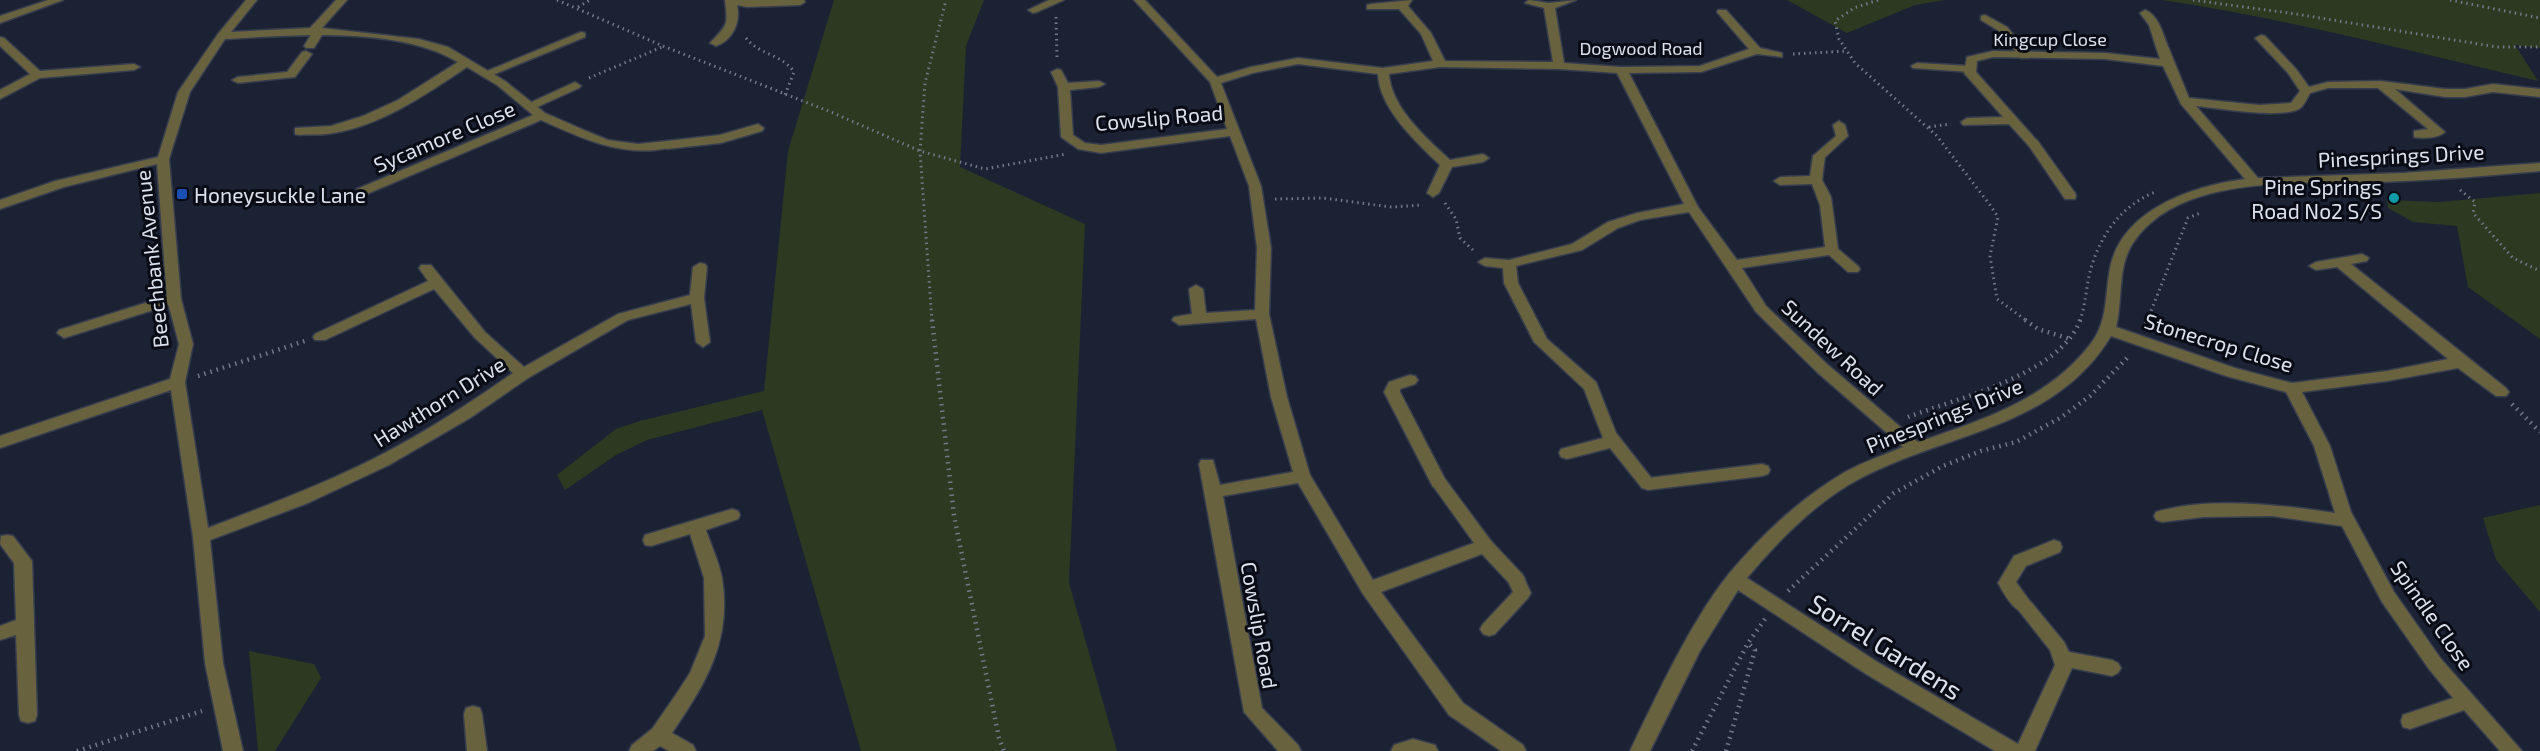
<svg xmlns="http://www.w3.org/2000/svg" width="2540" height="751" font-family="'Exo 2',sans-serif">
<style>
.green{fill:#2e3921}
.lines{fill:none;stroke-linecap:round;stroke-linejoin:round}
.service-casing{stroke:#363d4e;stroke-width:3}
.minor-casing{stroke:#363d4e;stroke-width:3}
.path-far1{stroke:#737988;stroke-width:3;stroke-dasharray:1.5 4;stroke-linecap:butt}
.path{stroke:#737988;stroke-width:4.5;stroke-dasharray:1.5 5;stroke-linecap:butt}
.service{fill:#69623e;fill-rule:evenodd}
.minor{fill:#69623e;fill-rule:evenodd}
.transit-dot{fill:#1a4fb4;stroke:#090c14;stroke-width:2}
.culture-dot{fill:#0f9aa8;stroke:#090c14;stroke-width:2}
.labels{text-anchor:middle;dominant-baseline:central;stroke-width:6;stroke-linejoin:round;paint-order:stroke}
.far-street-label{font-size:18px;fill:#dbe1ed;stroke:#090c14}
.street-label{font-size:21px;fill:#dbe1ed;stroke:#090c14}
.poi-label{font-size:21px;fill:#dbe1ed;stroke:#090c14;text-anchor:end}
.near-street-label{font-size:26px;fill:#dbe1ed;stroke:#090c14}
</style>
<rect width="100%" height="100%" fill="#1b2234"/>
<path class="green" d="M834,0H984L966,46L960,167L1085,224L1069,583L1117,751H861L762,410L647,440L616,455L565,490L557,475L616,429L640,421L764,391L788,151Z
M1787,0H1945L1915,5L1847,33Z
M2162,0H2540V48L2515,45L2538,81C2413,52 2289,19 2162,0Z
M2540,193V339L2468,287L2457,226L2413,222L2388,208L2387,200L2439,202Z
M2540,505V612L2496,560L2483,518Z
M249,651L314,664L321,678L275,751H258Z"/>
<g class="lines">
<g class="service-casing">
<path id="service" d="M725,0H804L805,2L800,5L747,7L737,5C741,22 733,40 716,46L710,43C728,24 728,26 725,0Z
M2145,10C2158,15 2162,31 2167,44L2165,46L2161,47L2155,44L2149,25L2140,13Z
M1985,15L2007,27L2029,54V58H2021L1999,31L1981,20V16Z
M318,29L324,32L314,48H306L304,46L314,30Z
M581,32L585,33V37L490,76H482L480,74Z
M306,51L312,54L295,77L238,83L232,80L238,77L287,72L302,52Z
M1917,63L1970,66L1976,69L1970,72L1913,68L1911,66Z
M575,82L581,86L579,88L533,109H525L523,106Z
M1839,121L1845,125L1848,136L1823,159H1815L1813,156L1836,136L1833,125Z
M758,124L764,128L762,131L721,143L667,149L661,145L667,141L720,135Z
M2033,139L2037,140L2075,193L2076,196L2075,199H2065L2027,143Z
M174,294L179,296L181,299L179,302L64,338L57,333L59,330Z
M1410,375L1415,376L1418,380L1415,384L1400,389V392L1447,483L1445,487H1433L1384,392L1389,382Z
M1762,464L1768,466L1770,470L1768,474L1762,476L1648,490L1642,488L1640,484L1642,480L1648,478Z
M2054,540L2060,542L2062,547L2060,552L2026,566L2016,582L2034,607L2031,612C2016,617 2005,595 1998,583L2014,556Z
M1516,572L1522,574L1531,593L1528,598L1495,634L1489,636L1483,634L1480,629L1483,624L1513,592L1507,579L1510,574Z
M1413,739L1435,745L1438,751H1391L1394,745Z"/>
</g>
<g class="minor-casing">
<path id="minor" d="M48,0H63L0,23V16Z
M246,0H257L231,32L310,28L336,0H347L322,28L419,39L448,47L505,81L545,113L586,131L608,140L638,144L667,141L673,145C668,149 663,149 656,150C614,154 579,137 541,120L362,196L357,195L356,192L357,189L533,115L497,85L467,67C425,95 378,128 327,134C318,135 308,134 299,135L295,134V128L331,126L363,116L398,100L458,62C398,26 294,35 225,39L190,92L169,159L181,299L193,344L185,382L208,528C265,506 322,485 377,457C424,433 469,404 513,373L475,338L434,289L325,340H315L313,337L315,334L428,281L419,268L421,265H431L485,332L524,367L618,314L690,295L693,267L700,263L705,264L707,267L704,298L710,342L703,347L696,342L691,304L628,320L528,378L470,418L389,465L308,503L210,540L223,663L243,751H223L205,663L193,537L171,390L0,448V436L170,379L179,344L167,299L157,164L64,187L0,209V200L55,181L158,157L178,92L218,34Z
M725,0H737L730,4L726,3Z
M1049,0H1064L1037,12L1033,13L1028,10Z
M1134,0H1145L1217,77L1251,67L1298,58L1383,68L1433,61L1421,34L1399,9H1367V5L1371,4L1412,0L1408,6L1431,33L1445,61L1553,62L1544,8L1525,3L1529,0L1549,3L1576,0L1555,8L1564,63L1621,67L1700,66L1749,49L1717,12L1718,10H1726L1760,48L1782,53V57L1757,54L1701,72L1629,73L1698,207L1737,260L1825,247L1820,205L1812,184L1780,185L1774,181L1780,177L1810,176L1813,156L1819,152L1823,153L1825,156L1822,180L1831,197L1838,249L1858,266L1860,269L1858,272H1848L1829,255L1742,268L1766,306L1828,365L1918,442C1982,420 2050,399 2092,342C2108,320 2105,294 2110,268C2122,209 2193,186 2245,179L2181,104L2163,66L2105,59L1993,57L1977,61L1976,72L2039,143L2033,147L2029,146L2009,124L1963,125L1961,122L1967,118L2003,117L1964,73L1967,57L1993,51L2105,53L2160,59L2155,44L2161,41L2167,44L2189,98L2259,105L2291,103L2300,91L2288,73L2255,38L2261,35L2265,36L2296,69L2309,87L2328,82L2381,81L2445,89H2465L2493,84L2540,89V97L2493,92L2465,97H2445L2395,89L2445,132C2439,138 2423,139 2414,137V131L2428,129L2378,88H2328L2310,93C2307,98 2304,106 2299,109C2279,119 2219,108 2196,106L2258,178L2403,173L2540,163V171C2487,176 2434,180 2381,182C2308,185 2180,171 2133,243C2117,267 2123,300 2116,327L2235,368L2292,383L2387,371L2448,359L2337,267L2316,270L2309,266L2316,262L2362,254L2369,258L2367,261L2351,264L2506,388L2509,392L2506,396H2496L2458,368L2387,381L2302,392L2330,446L2351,512L2394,592L2441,659L2522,751H2500L2464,710L2410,729L2403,727L2401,721L2403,715L2453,698L2429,669L2382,602L2342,526L2272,516L2204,517L2162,522L2156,520L2154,516L2156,512C2207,496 2283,505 2335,513L2314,446L2286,392L2226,376L2111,336C2055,429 1947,432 1859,479C1817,501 1777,542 1747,578L1879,663L2018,744L2055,665L2050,650L2016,607L2019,602L2025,600L2031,602L2064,642L2069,652L2112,660L2118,663L2121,668L2118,673L2112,676L2072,668L2035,751H1995L1866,674L1738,590L1700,651L1650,751H1630C1657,695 1690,623 1728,575C1760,536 1801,498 1845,472C1863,462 1884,455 1903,447L1818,373L1756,312L1689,212L1640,220L1618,228L1582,250L1516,266L1518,283L1547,339L1596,382L1616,433L1656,484L1654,488H1642L1610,448L1567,459L1561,457L1559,453L1561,449L1603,438L1584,389L1534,342L1504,283L1503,268L1485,266L1478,262L1485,258L1509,260L1572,244L1608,222L1637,213L1684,204L1617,73L1559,69L1440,67L1389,74C1391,107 1426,138 1450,160L1483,154L1489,158L1483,162L1452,167L1439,193L1433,197L1427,193L1440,165C1416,142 1379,108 1378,74L1298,64L1253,73L1221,83L1261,186L1271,248L1269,314L1287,397L1310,475L1373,580L1474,543L1431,483L1433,479H1445L1491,541L1522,574L1525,579L1522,584L1516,586L1510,584L1482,554L1381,592L1463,703L1523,745L1526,751H1501L1449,715L1363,594L1298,483L1223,496L1262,708L1298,745L1301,751H1278L1244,712L1199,464L1201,460H1213L1220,485L1293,472L1271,397L1256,319L1179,325L1172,320L1174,317L1192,314L1189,289L1196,285L1203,289L1206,313L1255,310L1257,248L1249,186L1230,136L1101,153L1078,149L1061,137L1058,87L1051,72L1057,69L1061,70L1068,83L1099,81L1105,84L1099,87L1070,90L1073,135L1085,143L1101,145L1227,129L1210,82Z
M0,37L4,38L40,71L134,64L140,67L134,70L40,78L0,99V90L30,74L0,46Z
M732,509L738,511L740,515L738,519L706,530C711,545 719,562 722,578C732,641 706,683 672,733L693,745L696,751H669L660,746L653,751H629L632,745L652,729L675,696L690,673L705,636L704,578L690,534L651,546L645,545L643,540L645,535Z
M7,535L13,536L32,561L37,715L35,721L28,723L21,721L19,715L16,635L0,640V626L16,620L14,563L0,544L1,536Z
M473,706L480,708L482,714L487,751H467L464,714L466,708Z"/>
</g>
<path class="path-far1" d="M557,0L663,46L831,112L920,151L985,169L1066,154
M1878,0L1854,8L1835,21L1839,39L1855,63L1937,136L1990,205L1998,217L1990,256L1997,299L2027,321
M2193,0L2296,14L2497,47H2540
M2450,0L2540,18
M578,7L590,0
M1056,17L1057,57
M746,38C759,55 782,54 794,72L785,95
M1793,54L1848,51
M589,78L662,47
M1929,127L1951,124
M2460,190L2475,202L2473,213L2513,258L2540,271
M1275,199L1323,198L1391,207L1423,205
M1445,203L1456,219L1460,238L1474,251
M932,321L920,151L925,83L946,0
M2080,321C2085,306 2086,291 2089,276C2098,238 2119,207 2155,192
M2147,321L2188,218L2200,213"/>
<path class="path" d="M932,320L954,516L999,738L1004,751
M2025,320L2038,329L2070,339
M2146,324L2148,320
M198,376L305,341
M2512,404L2540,432
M1908,417C1958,398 2061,374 2080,320
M1788,591L1894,493L1943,466L1981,451L2016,442L2060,418L2090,396L2130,355
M77,751L202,711
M1692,751L1748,643L1765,619
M1726,751L1755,650L1748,643"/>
<use href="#service" class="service"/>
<use href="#minor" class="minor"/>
</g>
<rect class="transit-dot" x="176" y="188" width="12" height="12" rx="3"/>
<circle class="culture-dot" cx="2394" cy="198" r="6"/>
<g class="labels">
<g class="far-street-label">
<text x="2050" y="39">Kingcup Close</text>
<text x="1641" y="48">Dogwood Road</text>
</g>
<g class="street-label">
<text transform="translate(1159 117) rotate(-5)">Cowslip Road</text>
<text transform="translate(444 136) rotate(-23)">Sycamore Close</text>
<text transform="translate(2401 155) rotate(-3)">Pinesprings Drive</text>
<text transform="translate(151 259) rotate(-96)">Beechbank Avenue</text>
<text transform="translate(2219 342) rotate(17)">Stonecrop Close</text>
<text transform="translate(1833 347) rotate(43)">Sundew Road</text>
<text transform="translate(439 401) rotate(-32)">Hawthorn Drive</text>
<text transform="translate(1944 415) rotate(-22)">Pinesprings Drive</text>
<text transform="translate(2433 615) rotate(55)">Spindle Close</text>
<text transform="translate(1260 625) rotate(80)">Cowslip Road</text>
</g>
<g class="poi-label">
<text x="2382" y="186">Pine Springs<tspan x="2382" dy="24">Road No2 S/S</tspan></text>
<text x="194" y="194" text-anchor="start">Honeysuckle Lane</text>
</g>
<g class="near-street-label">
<text transform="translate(1886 646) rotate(32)">Sorrel Gardens</text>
</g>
</g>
</svg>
